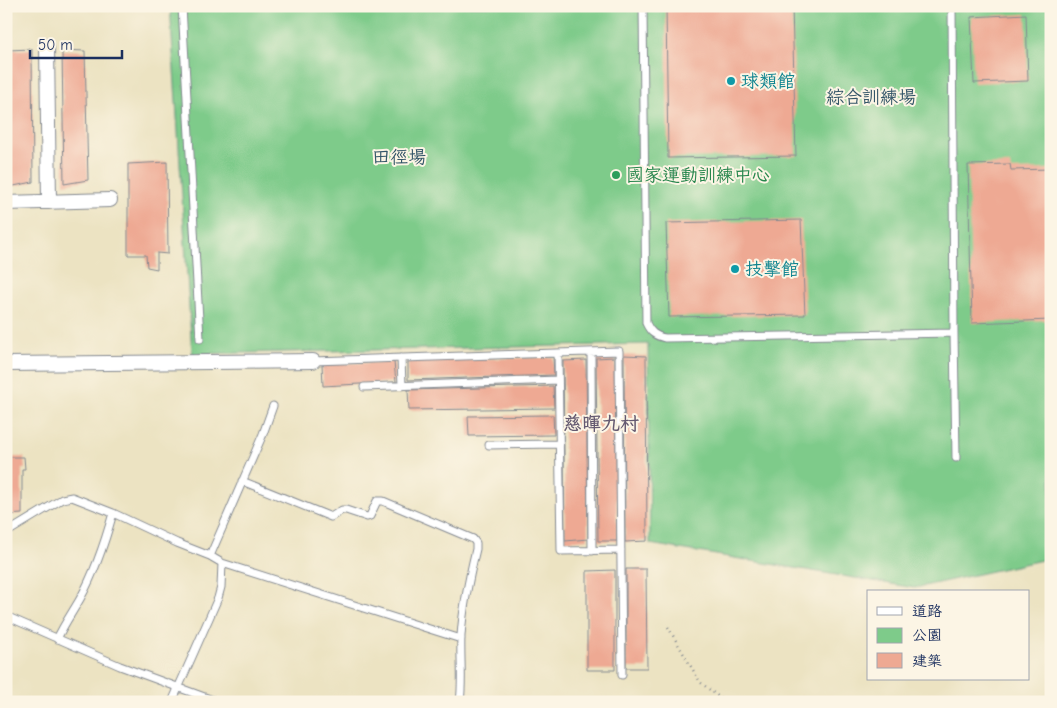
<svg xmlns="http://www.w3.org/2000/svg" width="1057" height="708" font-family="'Comic Neue','LXGW WenKai TC',sans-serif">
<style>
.green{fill:#7ecb8a;stroke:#4c7d74}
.building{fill:#eea993}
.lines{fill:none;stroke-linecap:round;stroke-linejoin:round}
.lane-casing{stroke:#848990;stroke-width:9}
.street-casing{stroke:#848990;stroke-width:16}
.path{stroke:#848990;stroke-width:2.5;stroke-dasharray:1 4;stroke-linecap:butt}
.lane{stroke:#fff;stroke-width:7}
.street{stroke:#fff;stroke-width:14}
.culture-dot{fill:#0f9aa8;stroke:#fcf5e5;stroke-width:2}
.leisure-dot{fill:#2e9e5b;stroke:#fcf5e5;stroke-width:2}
.labels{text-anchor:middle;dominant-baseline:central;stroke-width:4;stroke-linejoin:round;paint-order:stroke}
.culture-label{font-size:18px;fill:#0d838f;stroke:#fcf5e5;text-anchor:start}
.park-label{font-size:18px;fill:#345669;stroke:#fcf5e5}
.leisure-label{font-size:18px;fill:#27864d;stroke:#fcf5e5;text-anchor:start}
.neighbourhood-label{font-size:19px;font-weight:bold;fill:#655a71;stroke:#fcf5e5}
</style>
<rect width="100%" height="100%" fill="#fcf5e5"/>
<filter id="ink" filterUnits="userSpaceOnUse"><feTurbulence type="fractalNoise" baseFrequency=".02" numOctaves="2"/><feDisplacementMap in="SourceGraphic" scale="10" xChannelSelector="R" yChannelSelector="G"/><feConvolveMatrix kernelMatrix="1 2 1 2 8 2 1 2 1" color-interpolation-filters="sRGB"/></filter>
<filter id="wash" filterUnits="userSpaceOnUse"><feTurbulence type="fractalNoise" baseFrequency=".0096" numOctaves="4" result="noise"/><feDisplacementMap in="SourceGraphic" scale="20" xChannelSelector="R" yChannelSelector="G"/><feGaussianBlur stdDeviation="1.12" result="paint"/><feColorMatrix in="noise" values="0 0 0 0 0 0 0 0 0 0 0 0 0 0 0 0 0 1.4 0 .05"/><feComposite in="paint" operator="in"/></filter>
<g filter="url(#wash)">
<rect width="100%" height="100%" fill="#ece3c2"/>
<path class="green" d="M170,6H1051V558L915,588L650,544L648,344L192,354Z"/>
<g id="blocks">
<path class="building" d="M666,6H792L796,156L668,158Z
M1026,14L1028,81L974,83L971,17Z
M32,49L33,182L9,187L8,50Z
M62,50L85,51L88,180L64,184Z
M167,162L168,254L157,253V269L147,267L146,255H128V164Z
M1010,164L1011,170L1050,169L1051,173V320L972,323L968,165Z
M801,220L805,315L669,317L666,223Z
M624,355L646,356L647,541L625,542Z
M553,357L554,375L408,380V361Z
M615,357L617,541H598L596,358Z
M586,360L588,539L565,541L563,361Z
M394,362L396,382L323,386L322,364Z
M553,386L554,408L409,410L408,390Z
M553,415L554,435L469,436L468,416Z
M6,457H24L25,469H22V514L6,515Z
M626,569H646L647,668H626Z
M615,570V670H587V571Z"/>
</g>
</g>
<g filter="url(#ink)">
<use href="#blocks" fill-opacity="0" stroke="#848990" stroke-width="1"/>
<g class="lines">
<g class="lane-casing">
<path id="lane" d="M182,6L200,339
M643,6L646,323C650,332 655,336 665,338L954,333L952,6
M954,333L956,458
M591,352L592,551
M558,353L561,551L621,550
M401,358L402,386
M313,361L619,351L622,675
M364,387L558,380
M489,445L559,444
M242,481L331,517L342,510H346L367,517L370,516L377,501H383L473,539L476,543V549C469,578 463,606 461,636C460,658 463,680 460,702
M6,533L62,499L72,497L113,513L177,543L210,556L222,563L461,639
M210,556L263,434L273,406
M6,616L120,666L218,702
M57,639C64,624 72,613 80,599C95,572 105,542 113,513
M172,702L218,598L221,587L222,563"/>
</g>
<g class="street-casing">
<path id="street" d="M47,46L49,202
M6,203L110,200
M6,364L313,361"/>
</g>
<path class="path" d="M668,627L700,682L725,702"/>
<use href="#lane" class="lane"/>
<use href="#street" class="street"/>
</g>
</g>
<g class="culture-dot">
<circle cx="731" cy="81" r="5"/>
<circle cx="735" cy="269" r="5"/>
</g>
<circle class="leisure-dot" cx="616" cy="175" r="5"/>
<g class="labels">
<g class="culture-label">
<text x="741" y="81">球類館</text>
<text x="745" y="269">技擊館</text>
</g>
<g class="park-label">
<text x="871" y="97">綜合訓練場</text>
<text x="399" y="157">田徑場</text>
</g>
<g class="leisure-label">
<text x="626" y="175">國家運動訓練中心</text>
</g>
<g class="neighbourhood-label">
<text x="601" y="424">慈暉九村</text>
</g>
</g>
<rect width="1057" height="708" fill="none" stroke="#fcf5e5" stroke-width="25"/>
<rect x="867" y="590" width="162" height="90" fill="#fcf5e5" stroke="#a2a6af"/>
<rect x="877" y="607" width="25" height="8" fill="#ffffff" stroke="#a2a6af"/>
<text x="912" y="616" font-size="15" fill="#1b2f5e">道路</text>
<rect x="877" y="628" width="25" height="15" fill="#7ecb8a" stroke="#a2a6af"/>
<text x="912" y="640" font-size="15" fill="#1b2f5e">公園</text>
<rect x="877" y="653" width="25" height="15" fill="#eea993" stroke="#a2a6af"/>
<text x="912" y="666" font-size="15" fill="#1b2f5e">建築</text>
<path d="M30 50v8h92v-8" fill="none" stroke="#1b2f5e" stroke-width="2.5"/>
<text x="38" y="50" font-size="15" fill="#1b2f5e" stroke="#fcf5e5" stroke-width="4" paint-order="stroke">50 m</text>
</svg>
